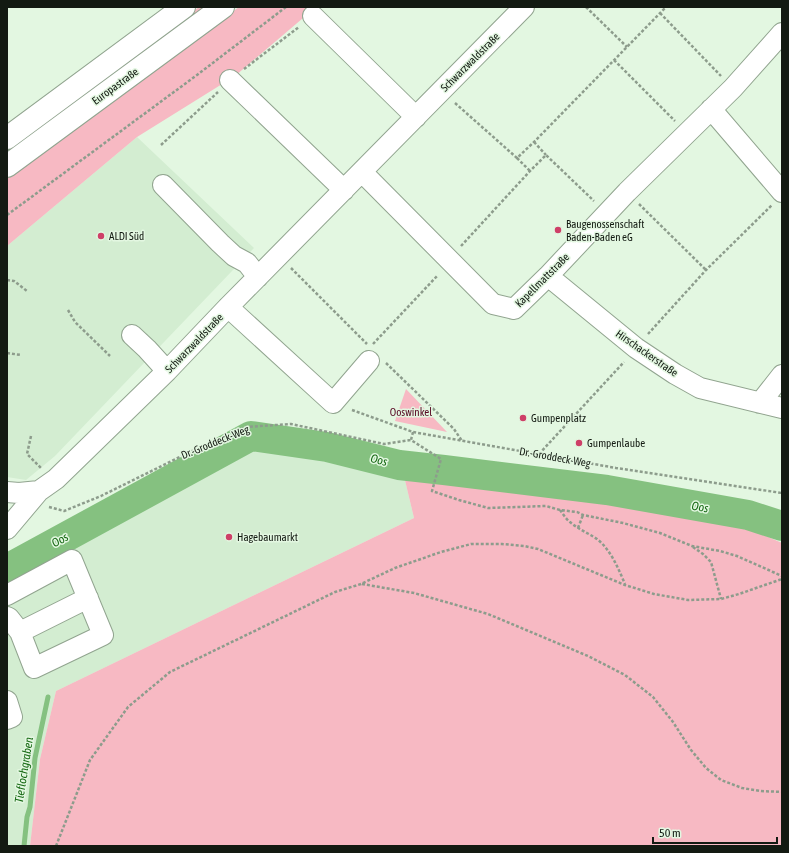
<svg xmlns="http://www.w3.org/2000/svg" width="789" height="853" font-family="'Asap Condensed',sans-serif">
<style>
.built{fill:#d3edd1}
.green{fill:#f7b9c3}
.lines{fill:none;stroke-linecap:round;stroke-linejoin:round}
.stream{stroke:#85c180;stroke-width:5}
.river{stroke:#85c180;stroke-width:30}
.minor-casing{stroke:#91a48f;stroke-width:22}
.major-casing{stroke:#91a48f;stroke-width:24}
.path{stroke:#8d9c8c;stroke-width:2.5;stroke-dasharray:3 2;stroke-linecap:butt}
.minor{stroke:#fff;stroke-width:20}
.major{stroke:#fff;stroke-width:22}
.poi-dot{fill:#ce3f67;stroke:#e3f7e1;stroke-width:1.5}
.labels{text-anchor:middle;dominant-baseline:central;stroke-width:3;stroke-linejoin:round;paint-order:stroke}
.street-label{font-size:11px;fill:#131a12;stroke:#e3f7e1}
.poi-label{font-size:11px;fill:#131a12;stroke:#e3f7e1;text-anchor:start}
.park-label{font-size:11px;fill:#570622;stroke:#e3f7e1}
.water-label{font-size:12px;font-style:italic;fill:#186a15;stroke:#e3f7e1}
</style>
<rect width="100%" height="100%" fill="#e3f7e1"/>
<path class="built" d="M137,137L254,248L55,456L26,480L7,477V246Z
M256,443L403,472L414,518L56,691L40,759L30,846H7V574Z"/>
<path class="green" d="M199,7H210L112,77L110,76L111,72Z
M239,7H316L235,76L137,137L7,246V178Z
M406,389L447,432L395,421Z
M403,472L651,503L741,525L782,543V846H30L40,759L56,691L414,518Z"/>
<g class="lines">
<path class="stream" d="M24,846L27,817L30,807L35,758L48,697"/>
<path class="river" d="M7,569L251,436L327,447L399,465L444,470L607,490L748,515L782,526"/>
<g class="minor-casing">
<path id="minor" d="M313,16L416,117
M230,80L344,190
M711,109L782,192
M362,172L493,304L514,309L548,276L627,192L733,88L782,33
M163,185L220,243L234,256L247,263L258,277
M548,276L636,348L675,374L700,388L782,408
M228,307L333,403L369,361
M132,335L147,349L167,371
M760,403L782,375
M7,492L19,493L39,491
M7,529L39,491L56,479L167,371L228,307L524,7
M7,595L72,560L103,635L34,668L20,632L9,618L7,617
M20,632L88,598
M7,701L12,717L7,719"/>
</g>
<g class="major-casing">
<path id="major" d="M7,138L184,7
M7,166L223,7"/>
</g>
<path class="path" d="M586,7L627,47
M660,13L721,76
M614,60L675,121
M244,69L299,27
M455,103L517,158L534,142L666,7
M534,142L546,155
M161,145L218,92
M517,158L530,171
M639,204L706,270
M7,215L197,75L286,7
M461,246L530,171L546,155L594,201
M291,268L367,344
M7,280L14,281L27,291
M68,310L75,322L110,356
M648,334L706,270L772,205
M373,344L438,275
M7,353L21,355
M386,363L454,429L462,441
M352,410L413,432L616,468L782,493
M413,432L411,440L441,459L432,491L459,500L488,508L546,506L560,510L577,512L583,515L623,523L660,533L692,546L720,551L737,556L782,576
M31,436L27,454L41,468
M539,454L624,362
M49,507L64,511L101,496L202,446L246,427L291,424L384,444L411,440
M560,510C563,514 566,519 570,522C578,529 588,533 597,539C611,550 618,568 625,584
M578,528L583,515
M693,547L703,554L711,562L721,599
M362,584L414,593L488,614L588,656L625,675L653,697L673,722L691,750L706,768L721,780L742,788L761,791L782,792
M56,846L90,760L128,707L170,672L335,592L361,584L395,568L441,552L471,544H502L524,546L538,549L625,585L654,594L688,600L721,599L739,594L782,579"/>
<use href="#minor" class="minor"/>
<use href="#major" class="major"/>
</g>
<g class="poi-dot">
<circle cx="558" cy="230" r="4"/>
<circle cx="101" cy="236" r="4"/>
<circle cx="523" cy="418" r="4"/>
<circle cx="579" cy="443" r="4"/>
<circle cx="229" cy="537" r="4"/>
</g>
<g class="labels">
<g class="street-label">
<text transform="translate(470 62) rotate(-45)">Schwarzwaldstraße</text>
<text transform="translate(115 86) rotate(-36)">Europastraße</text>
<text transform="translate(542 280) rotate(-45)">Kapellmattstraße</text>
<text transform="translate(194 343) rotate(-46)">Schwarzwaldstraße</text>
<text transform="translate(647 353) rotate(35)">Hirschackerstraße</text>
<text transform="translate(215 442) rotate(-22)">Dr.-Groddeck-Weg</text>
<text transform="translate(555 457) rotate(10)">Dr.-Groddeck-Weg</text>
</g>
<g class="poi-label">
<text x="566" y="224">Baugenossenschaft<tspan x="566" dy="13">Baden-Baden eG</tspan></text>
<text x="109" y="236">ALDI Süd</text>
<text x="531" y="418">Gumpenplatz</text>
<text x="587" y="443">Gumpenlaube</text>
<text x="237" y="537">Hagebaumarkt</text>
</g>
<g class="park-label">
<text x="411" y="412">Ooswinkel</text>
</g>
<g class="water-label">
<text transform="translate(379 460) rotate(15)">Oos</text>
<text transform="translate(700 507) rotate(10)">Oos</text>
<text transform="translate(60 540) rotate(-29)">Oos</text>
<text transform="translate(24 770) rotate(-81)">Tieflochgraben</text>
</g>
</g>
<rect width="789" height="853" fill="none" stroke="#131a12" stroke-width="16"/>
<path d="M653 837v6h124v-6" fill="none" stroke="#131a12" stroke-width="2"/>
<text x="659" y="837" font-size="12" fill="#131a12" stroke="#e3f7e1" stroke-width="3" paint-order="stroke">50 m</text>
</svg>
